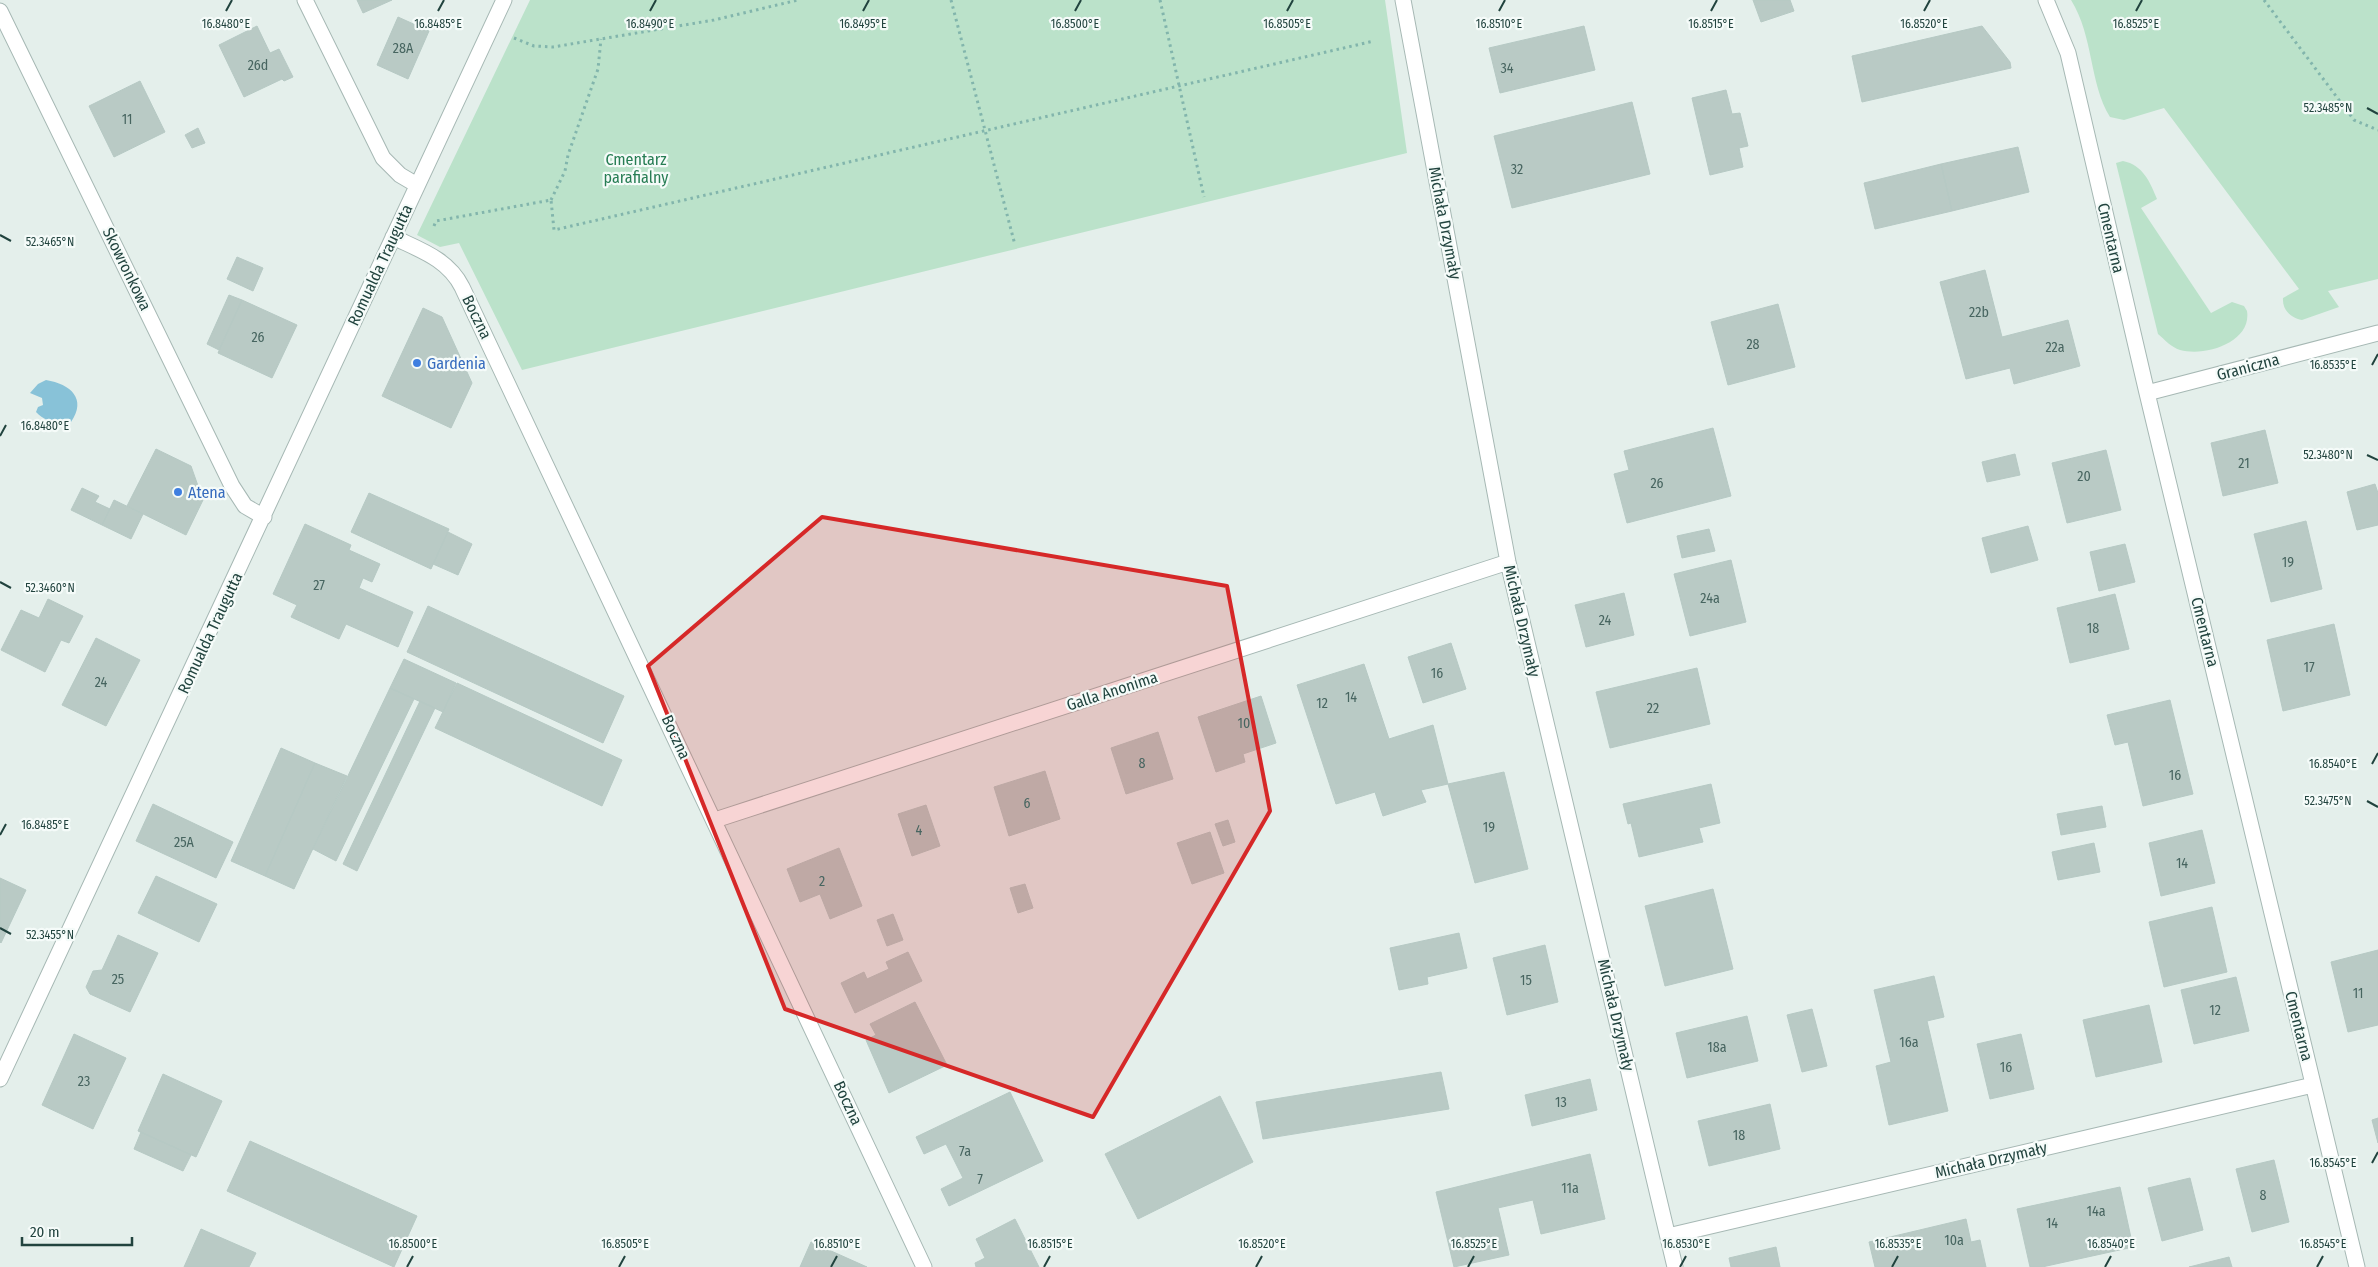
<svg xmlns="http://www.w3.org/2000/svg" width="2378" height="1267" font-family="'Fira Sans Condensed',sans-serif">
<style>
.green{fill:#bbe2ca}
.water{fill:#88c2d8}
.building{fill:#b9cac5;stroke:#b6c9c4}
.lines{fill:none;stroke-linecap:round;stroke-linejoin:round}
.minor-casing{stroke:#a6b8b4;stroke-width:17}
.path{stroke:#82b5ac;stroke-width:3;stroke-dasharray:2.5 4;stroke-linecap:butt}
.minor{stroke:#fff;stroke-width:15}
.marked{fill:#d62828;fill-opacity:0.2;stroke:#d62828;stroke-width:4;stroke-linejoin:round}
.ticks{fill:none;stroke:#21433e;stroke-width:2}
.shop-dot{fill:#3f7fe0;stroke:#f5fbf9;stroke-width:2}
.labels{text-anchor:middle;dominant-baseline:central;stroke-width:4.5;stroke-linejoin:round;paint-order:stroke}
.number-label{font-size:14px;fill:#476560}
.park-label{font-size:16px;fill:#277d54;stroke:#f5fbf9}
.street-label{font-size:16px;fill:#21433e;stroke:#f5fbf9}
.shop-label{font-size:16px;fill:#366cbe;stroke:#f5fbf9;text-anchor:start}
.ticks-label{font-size:12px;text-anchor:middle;fill:#21433e;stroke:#f5fbf9;stroke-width:4.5;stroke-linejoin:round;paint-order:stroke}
</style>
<rect width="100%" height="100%" fill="#e4efeb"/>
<path class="green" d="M530,0H1385L1407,153L522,370L459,243L440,247L417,235Z
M2071,0H2378V279L2328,291L2339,307L2302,320C2291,318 2282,310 2283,298L2299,289L2164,108L2124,120L2110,117C2089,83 2094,37 2071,0Z
M2123,161C2143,165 2150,182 2157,199L2141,208L2211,313L2232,302L2244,306L2247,311C2252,342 2206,357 2180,350C2171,347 2165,340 2158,334L2116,163Z"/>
<path class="water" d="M46,380C71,384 87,399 71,422C57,425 46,422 36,412L38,407L43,405L42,398L30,393L38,384Z"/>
<path class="building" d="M357,0H392L363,13Z
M1753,0H1790L1794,11L1761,22Z
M398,17L429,31L408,79L377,65Z
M257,26L270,53L279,49L293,77L284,81L282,79L244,97L219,45Z
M1584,26L1595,70L1500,93L1489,48Z
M1982,26L2010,62L2011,68L1862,102L1852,56Z
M140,81L165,132L114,157L89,106Z
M1726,90L1732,114L1740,113L1748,146L1739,148L1743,167L1710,175L1692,98Z
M1632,102L1650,174L1512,208L1494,136Z
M198,128L205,143L192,148L185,135Z
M2018,147L2029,192L1952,211L1941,164Z
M1941,164L1952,211L1875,229L1864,183Z
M237,257L263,268L253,291L227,279Z
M1985,270L2002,337L2068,320L2080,366L2014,384L2010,368L1966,379L1940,282Z
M229,295L242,300L219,350L207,344Z
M242,300L297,325L272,378L218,353Z
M1778,304L1795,367L1728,385L1711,322Z
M423,308L442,317L472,383L451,428L382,396Z
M1713,428L1731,496L1627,523L1614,474L1629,470L1624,451Z
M2265,430L2278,483L2223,496L2211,443Z
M156,449L191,466L203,500L186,535L127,506Z
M2106,450L2121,510L2067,523L2052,463Z
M2015,454L2020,475L1987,482L1982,462Z
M2375,484L2378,493V525L2357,530L2347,492Z
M82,488L99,496L95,502L110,509L102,525L71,510Z
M369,493L449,529L431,569L351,532Z
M114,500L143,514L131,539L102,525Z
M2306,521L2322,589L2271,602L2254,534Z
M305,524L351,545L349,550L380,564L372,582L363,578L359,588L413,612L398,647L346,624L339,639L291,617L297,605L273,594Z
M2028,526L2038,560L1991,573L1982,538Z
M1709,529L1715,551L1682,558L1677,536Z
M448,532L472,544L458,575L433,564Z
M2125,544L2135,582L2099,591L2090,552Z
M1731,560L1746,622L1690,636L1674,574Z
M1624,593L1634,635L1586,647L1575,605Z
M2115,594L2129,649L2070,663L2057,608Z
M48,599L83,616L69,643L61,640L45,672L1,650L21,610L39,618Z
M428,606L624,696L603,743L407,652Z
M2334,624L2350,695L2283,711L2267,640Z
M96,638L140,660L106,726L62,705Z
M1451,643L1466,689L1423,703L1408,657Z
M404,659L456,683L443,712L390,688Z
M1364,664L1389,739L1433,725L1448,784L1421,790L1426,802L1383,816L1375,792L1336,804L1297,685Z
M1697,668L1710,724L1610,748L1596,692Z
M457,683L622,760L602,806L435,728Z
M390,688L414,699L336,861L313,849Z
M1261,696L1276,743L1243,754L1245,762L1216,772L1198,717Z
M2170,700L2193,794L2143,806L2128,742L2115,745L2107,715Z
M420,701L435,708L357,871L343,864Z
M1158,732L1173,779L1126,794L1111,748Z
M281,748L315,763L265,876L231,861Z
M315,763L347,776L294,889L265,876Z
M1045,771L1060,819L1009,836L994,787Z
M1504,772L1528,869L1475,883L1448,784Z
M1711,784L1720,823L1699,828L1703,842L1639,857L1631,823L1628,824L1623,804Z
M153,804L233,842L216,878L136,841Z
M926,805L940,846L912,856L898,814Z
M2102,806L2106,827L2061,835L2057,814Z
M1228,820L1235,842L1223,846L1215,824Z
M2202,830L2215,883L2161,896L2149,843Z
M1210,832L1224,873L1192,884L1177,843Z
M2094,843L2100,872L2058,880L2052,852Z
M839,848L862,906L830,919L820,894L800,902L787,869Z
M156,876L217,904L199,942L138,913Z
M0,878L26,890L1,943L0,942Z
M1025,884L1033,908L1018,913L1010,888Z
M1713,889L1733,969L1665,986L1645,906Z
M2212,907L2227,972L2164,987L2149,922Z
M893,914L903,940L887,946L877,920Z
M1459,933L1467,968L1427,977L1428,984L1399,990L1390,948Z
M118,935L158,953L130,1012L90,994L86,987L93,971L102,970Z
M1545,945L1558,1002L1507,1015L1493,958Z
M2378,950V1025L2348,1032L2331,962Z
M908,952L922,981L855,1013L841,983L864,972L867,979L889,969L886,962Z
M1934,976L1944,1017L1927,1021L1948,1111L1889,1125L1876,1066L1891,1062L1874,990Z
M2236,977L2249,1031L2194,1044L2181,990Z
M915,1002L947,1065L889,1093L866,1040L876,1035L870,1024Z
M2149,1005L2162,1062L2096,1077L2083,1020Z
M1812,1009L1827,1066L1802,1072L1787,1015Z
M1747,1016L1758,1061L1687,1078L1676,1033Z
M74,1034L126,1058L93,1129L42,1105Z
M2021,1034L2034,1089L1990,1099L1977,1044Z
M1441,1072L1449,1109L1263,1139L1256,1102Z
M163,1074L222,1101L196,1157L138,1131Z
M1590,1079L1597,1110L1532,1126L1525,1095Z
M1010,1092L1043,1161L949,1206L941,1189L963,1178L946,1144L924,1154L916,1137Z
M1220,1096L1253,1162L1138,1219L1105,1154Z
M1770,1104L1780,1149L1709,1166L1698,1121Z
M2378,1118V1143L2372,1120Z
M141,1132L191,1155L183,1171L134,1149Z
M250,1141L417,1216L394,1267L227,1191Z
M1590,1154L1605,1219L1541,1234L1533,1200L1498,1208L1509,1255L1454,1267L1436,1192Z
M2274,1160L2289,1222L2252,1232L2236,1169Z
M2190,1178L2203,1230L2162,1241L2148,1188Z
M2120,1187L2133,1247L2042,1267H2030L2017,1209Z
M1015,1219L1039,1267H976L975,1263L985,1258L976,1239Z
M1966,1219L1971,1242L1980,1240L1986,1267H1875L1869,1242Z
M201,1229L256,1253L249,1267H184Z
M811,1242L867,1267H800Z
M1776,1247L1780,1267H1731L1729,1258Z
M2229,1257L2232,1267H2189Z"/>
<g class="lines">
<g class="minor-casing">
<path id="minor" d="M305,0L383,158L400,175L417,185
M1403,0L1508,562L1675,1267
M2046,0L2068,53L2147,393L2357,1267
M0,11L232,486L245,506L264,517
M393,237C420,250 448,259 462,287L924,1267
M2147,393L2378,333
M715,820L1508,562
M0,1079L504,0
M1668,1236L2313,1085"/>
</g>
<path class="path" d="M951,0L1015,245
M1160,0L1204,197
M2264,0L2354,120L2378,130
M514,38L534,46L553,47L714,20L798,0
M551,200L565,171L568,155L598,69L601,39
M434,226L436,221L551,200L554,230L1374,41"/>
<use href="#minor" class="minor"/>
</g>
<path class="marked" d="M822,517L1227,586L1270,811L1093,1117L785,1009L648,666Z"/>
<path class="ticks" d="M226,11L232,0M438,11L444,0M650,11L656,0M863,11L869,0M1075,11L1081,0M1287,11L1293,0M1499,11L1505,0M1711,11L1717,0M1924,11L1930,0M2136,11L2142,0M2367,108L2378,114M0,235L11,241M2372,365L2378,354M0,436L6,425M2367,455L2378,460M0,582L11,588M2372,764L2378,753M2367,801L2378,807M0,835L6,824M0,928L11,934M2372,1163L2378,1152M407,1267L413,1256M619,1267L625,1256M831,1267L837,1256M1044,1267L1050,1256M1256,1267L1262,1256M1468,1267L1474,1256M1680,1267L1686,1256M1892,1267L1898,1256M2105,1267L2111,1256M2317,1267L2323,1256"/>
<g class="shop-dot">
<circle cx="417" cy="363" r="5"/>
<circle cx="178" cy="492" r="5"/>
</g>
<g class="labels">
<g class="number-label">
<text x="403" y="48">28A</text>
<text x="258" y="65">26d</text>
<text x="1507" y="68">34</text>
<text x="127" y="119">11</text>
<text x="1517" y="169">32</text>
<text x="1979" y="312">22b</text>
<text x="258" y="337">26</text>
<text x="1753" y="344">28</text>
<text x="2055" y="347">22a</text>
<text x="2244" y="463">21</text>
<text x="2084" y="476">20</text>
<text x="1657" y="483">26</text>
<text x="2288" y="562">19</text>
<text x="319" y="585">27</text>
<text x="1710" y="598">24a</text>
<text x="1605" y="620">24</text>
<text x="2093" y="628">18</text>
<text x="2309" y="667">17</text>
<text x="1437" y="673">16</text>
<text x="101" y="682">24</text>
<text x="1351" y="697">14</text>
<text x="1322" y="703">12</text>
<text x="1653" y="708">22</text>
<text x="1244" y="723">10</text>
<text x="1142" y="763">8</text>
<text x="2175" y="775">16</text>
<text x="1027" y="803">6</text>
<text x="1489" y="827">19</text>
<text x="919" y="830">4</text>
<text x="184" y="842">25A</text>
<text x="2182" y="863">14</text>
<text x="822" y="881">2</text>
<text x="118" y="979">25</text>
<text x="1526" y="980">15</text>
<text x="2358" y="993">11</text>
<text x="2215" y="1010">12</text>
<text x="1909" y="1042">16a</text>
<text x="1717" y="1047">18a</text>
<text x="2006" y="1067">16</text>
<text x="84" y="1081">23</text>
<text x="1561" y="1102">13</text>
<text x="1739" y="1135">18</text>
<text x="965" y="1151">7a</text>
<text x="980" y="1179">7</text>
<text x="1570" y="1188">11a</text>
<text x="2263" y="1195">8</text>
<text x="2096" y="1211">14a</text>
<text x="2052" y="1223">14</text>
<text x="1954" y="1240">10a</text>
</g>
<g class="park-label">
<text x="636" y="159">Cmentarz<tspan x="636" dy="18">parafialny</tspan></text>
</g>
<g class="street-label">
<text transform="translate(1445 223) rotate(79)">Michała Drzymały</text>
<text transform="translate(2111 238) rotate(77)">Cmentarna</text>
<text transform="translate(380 265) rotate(-65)">Romualda Traugutta</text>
<text transform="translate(127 269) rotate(64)">Skowronkowa</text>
<text transform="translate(477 317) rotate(64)">Boczna</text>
<text transform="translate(2248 367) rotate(-15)">Graniczna</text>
<text transform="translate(1522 621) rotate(77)">Michała Drzymały</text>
<text transform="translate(2205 632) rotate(76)">Cmentarna</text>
<text transform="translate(210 633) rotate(-65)">Romualda Traugutta</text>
<text transform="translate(1112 691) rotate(-18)">Galla Anonima</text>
<text transform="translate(676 737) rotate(65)">Boczna</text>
<text transform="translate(1616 1015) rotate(77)">Michała Drzymały</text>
<text transform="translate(2299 1026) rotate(76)">Cmentarna</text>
<text transform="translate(848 1103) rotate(65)">Boczna</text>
<text transform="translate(1991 1160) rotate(-13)">Michała Drzymały</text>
</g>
<g class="shop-label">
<text x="427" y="363">Gardenia</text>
<text x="188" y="492">Atena</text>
</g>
</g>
<g class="ticks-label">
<text x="226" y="28">16.8480°E</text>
<text x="438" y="28">16.8485°E</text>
<text x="650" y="28">16.8490°E</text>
<text x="863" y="28">16.8495°E</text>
<text x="1075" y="28">16.8500°E</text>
<text x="1287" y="28">16.8505°E</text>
<text x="1499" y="28">16.8510°E</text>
<text x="1711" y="28">16.8515°E</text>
<text x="1924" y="28">16.8520°E</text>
<text x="2136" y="28">16.8525°E</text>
<text x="2328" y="112">52.3485°N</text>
<text x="50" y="246">52.3465°N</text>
<text x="2333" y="369">16.8535°E</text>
<text x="45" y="430">16.8480°E</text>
<text x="2328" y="459">52.3480°N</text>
<text x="50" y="592">52.3460°N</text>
<text x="2333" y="768">16.8540°E</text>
<text x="2328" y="805">52.3475°N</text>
<text x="45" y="829">16.8485°E</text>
<text x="50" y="939">52.3455°N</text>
<text x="2333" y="1167">16.8545°E</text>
<text x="413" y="1248">16.8500°E</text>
<text x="625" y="1248">16.8505°E</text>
<text x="837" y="1248">16.8510°E</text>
<text x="1050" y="1248">16.8515°E</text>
<text x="1262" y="1248">16.8520°E</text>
<text x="1474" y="1248">16.8525°E</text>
<text x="1686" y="1248">16.8530°E</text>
<text x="1898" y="1248">16.8535°E</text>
<text x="2111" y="1248">16.8540°E</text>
<text x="2323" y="1248">16.8545°E</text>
</g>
<path d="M22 1237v8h110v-8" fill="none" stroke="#21433e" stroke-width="2.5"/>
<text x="30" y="1237" font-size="15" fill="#21433e" stroke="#f5fbf9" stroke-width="4" paint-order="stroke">20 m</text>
</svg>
